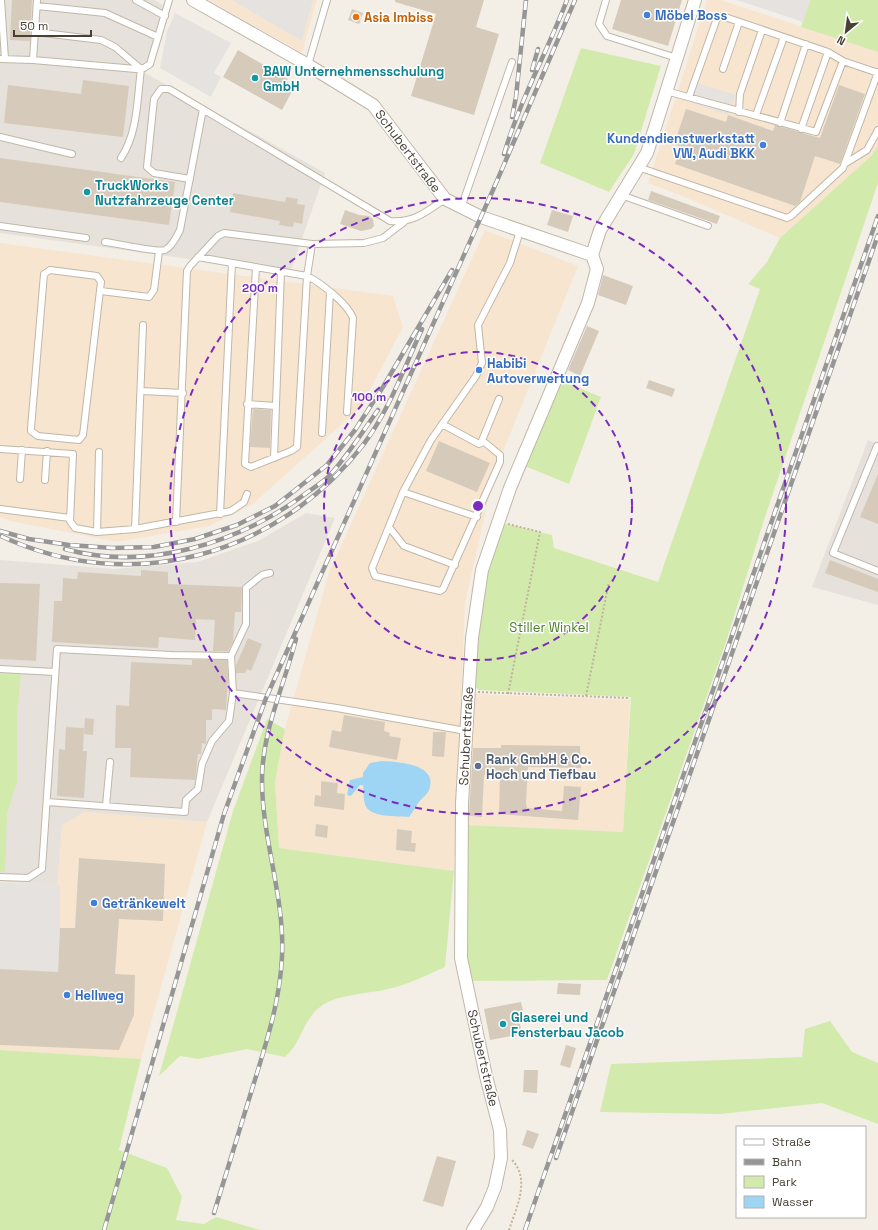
<svg xmlns="http://www.w3.org/2000/svg" width="878" height="1230" font-family="'Space Grotesk',sans-serif">
<style>
.commercial{fill:#f7e5d0}
.industrial{fill:#e6e1db}
.green{fill:#d2ebad}
.parking{fill:#e5e2df}
.water{fill:#9fd5f4}
.building{fill:#d6cbbb}
.lines{fill:none;stroke-linecap:round;stroke-linejoin:round}
.lane-casing{stroke:#c0b7a8;stroke-width:8}
.street-casing{stroke:#c0b7a8;stroke-width:14}
.path{stroke:#c3b299;stroke-width:2;stroke-dasharray:2 2;stroke-linecap:butt}
.lane{stroke:#fff;stroke-width:6}
.street{stroke:#fff;stroke-width:12}
.rail-casing{stroke:#969696;stroke-width:4.5}
.rail{stroke:#fff;stroke-width:3;stroke-dasharray:9;stroke-linecap:butt}
.ring{fill:none;stroke:#7b2cbf;stroke-width:2;stroke-dasharray:7 5}
.shop-dot{fill:#3f7fe0;stroke:#fff;stroke-width:1.5}
.food-dot{fill:#e8710a;stroke:#fff;stroke-width:1.5}
.culture-dot{fill:#0f9aa8;stroke:#fff;stroke-width:1.5}
.service-dot{fill:#5c6f8a;stroke:#fff;stroke-width:1.5}
.labels{text-anchor:middle;dominant-baseline:central;stroke-width:3;stroke-linejoin:round;paint-order:stroke}
.shop-label{font-size:13px;font-weight:bold;fill:#366cbe;stroke:#fff;text-anchor:start}
.food-label{font-size:13px;font-weight:bold;fill:#c56008;stroke:#fff;text-anchor:start}
.culture-label{font-size:13px;font-weight:bold;fill:#0d838f;stroke:#fff;text-anchor:start}
.street-label{font-size:13px;fill:#483f35;stroke:#fff}
.park-label{font-size:13px;fill:#4a7d25;stroke:#fff}
.service-label{font-size:13px;font-weight:bold;fill:#4e5e75;stroke:#fff;text-anchor:start}
.centre{fill:#7b2cbf;stroke:#fff;stroke-width:2}
.ring-label{font-size:12px;text-anchor:middle;font-weight:bold;fill:#7b2cbf;stroke:#fff;stroke-width:3;stroke-linejoin:round;paint-order:stroke}
</style>
<rect width="100%" height="100%" fill="#f4efe6"/>
<path class="commercial" d="M209,0H317L302,53Z
M707,0H721L878,52V146L871,156L780,238L675,193L648,183Z
M485,230L578,266L494,474L465,603L454,871L279,848L275,782L285,729L329,572Z
M0,243L393,296L403,327L361,407L253,504L209,526L117,542L10,521L0,517Z
M474,694L630,700L623,832L466,825Z
M85,812L207,822L141,1059L0,1050V882L56,884L62,825Z"/>
<path class="industrial" d="M0,0H155L164,6L145,73L325,173L290,273L0,233Z
M868,440L878,444V605L812,587Z
M306,513L335,518L207,822L85,812L62,825L57,885L0,881V560L114,569L197,562L258,541Z"/>
<path class="green" d="M810,0H878V52L801,27Z
M581,48L661,66L634,154L609,192L540,163Z
M878,146V183L763,523L727,639L607,980L470,981L467,956L466,825L623,832L631,697L479,690L472,684L488,573L502,523L552,535L554,548L658,582L760,289L748,284L767,262L780,238L871,156Z
M558,379L601,397L569,484L522,465Z
M0,674H21L17,716V781L7,814L5,872H0Z
M267,719L285,729L275,782L279,848L454,871L445,967C427,975 407,985 388,989C368,994 336,994 320,1007C302,1021 301,1044 285,1057L247,1049L198,1059L180,1056L159,1076L233,811Z
M830,1021L852,1052L878,1063V1124L822,1103L721,1114L600,1112L611,1064L802,1057L805,1029Z
M0,1050L141,1059L119,1150L167,1168L182,1197L176,1220L204,1224L216,1217L260,1230H0Z"/>
<path class="parking" d="M232,0H313L302,41Z
M737,0H810L803,22Z
M175,13L231,43L214,73L221,77L211,97L160,68L167,31Z
M697,83L736,95L728,115L692,103Z
M0,882L60,885V928L58,972L0,969Z"/>
<path class="water" d="M382,761C399,762 439,764 429,790C427,795 423,797 419,802C416,806 413,812 409,817C398,816 368,818 365,804C363,798 364,791 363,785H360L351,796L347,795L350,780L363,777V773L370,763Z"/>
<path class="building" d="M12,0H32L30,41L10,40Z
M395,0H484L476,27L499,34L474,115L411,96L436,14L395,2Z
M621,0H682L668,46L612,29Z
M352,9L363,13L359,24L348,20Z
M238,50L288,79L286,81L295,86L282,110L223,77Z
M83,80L129,86L123,137L4,123L8,85L81,94Z
M839,85L865,94L840,164L815,156L800,202L795,206L675,164L681,147L674,144L686,109L726,122L728,115L773,131L775,125L820,138Z
M0,158L175,182L169,225L0,202Z
M651,191L720,216L717,224L648,200Z
M233,193L285,202L286,197L298,199L297,204L305,205L302,224L294,222L293,227L279,225L280,221L230,212Z
M345,210L359,215L369,216L373,219L374,226L371,229L361,231L340,224Z
M552,210L573,216L568,232L547,225Z
M603,275L633,286L626,305L598,295Z
M587,326L599,331L580,376L568,370Z
M649,380L675,389L672,397L646,388Z
M253,409L271,410L270,448L250,447Z
M439,441L490,463L477,492L426,471Z
M878,474V524L860,517Z
M830,560L878,579V592L825,573Z
M141,570L168,572V584L242,587L241,612H235L233,642L228,651H213L215,620L196,619L195,640L159,637L158,648L52,642L54,601H62L63,578L77,579L78,572L141,576Z
M0,583L40,584L36,661L0,659Z
M248,638L262,644L251,671L247,669L245,673H236V665Z
M192,660H227L228,678L226,710L212,709V720H206V744L202,743L201,754H198L195,780L130,777L131,748H115L116,705L129,706L131,662L192,665Z
M344,715L385,722L384,731L390,733L389,736L401,738L397,760L329,747L332,730L341,732Z
M85,718L94,719L93,735L84,734Z
M66,727L84,728L83,751H87L84,798L57,796L59,749L65,750Z
M433,732H446L444,757L432,756Z
M501,745L580,746L581,768L528,767L526,803L527,808L562,811L564,786L581,787L578,820L499,814L500,776L484,775L482,817L469,816L473,748H501Z
M321,781L338,783L337,793L345,794L344,810L314,806L315,795L321,796Z
M316,824L328,826L327,838L315,836Z
M397,829L412,831L411,843H416L415,852L396,850Z
M79,858L165,864L163,921L119,919L115,974L135,975L134,1015L119,1050L0,1045V969L58,972L60,928H75Z
M558,983L581,984L580,995L557,994Z
M521,1002L524,1014L518,1015L522,1034L490,1040L484,1009Z
M566,1045L576,1048L570,1068L560,1065Z
M524,1070H538L537,1093L523,1092Z
M527,1130L539,1134L533,1149L522,1145Z
M437,1156L456,1161L443,1207L423,1201Z"/>
<g class="lines">
<g class="lane-casing">
<path id="lane" d="M1,0L5,59
M136,0L165,16
M606,0L599,24L607,36L677,58
M37,6L105,13L158,37
M35,32L101,40L115,47L141,69C137,100 138,132 121,158
M0,59L33,60L136,69L144,68L150,64L169,0
M33,60L37,0
M308,65L327,0
M723,69L739,22
M666,91L816,132L843,61
M689,97L716,21L718,17L722,16L828,52L843,61L878,73
M739,112L740,94L762,30
M756,115L784,37
M780,123L806,44
M801,129L828,52
M0,137L72,154
M846,163L867,150L878,130
M638,167L787,218L791,216L843,168L878,72
M190,179L154,173L147,167L154,99L161,89H169L390,221C414,223 426,212 445,199
M621,195L708,226
M461,208L512,62
M0,226L86,238
M105,242C116,243 157,253 165,250C172,247 177,236 180,230L203,109
M198,257L307,276C321,283 347,303 353,318L347,412
M256,267L245,464L251,467L291,451L297,447L307,276L312,244
M50,270L97,276L101,282L83,435L79,440L38,436L31,431V428L44,274Z
M101,291L149,297L154,290L159,251
M141,391L183,393
M247,404L276,406
M442,424L479,444L481,443L499,399
M322,433L330,292
M483,441L500,455V462L443,589L440,591L375,576L372,568L403,492L431,440L476,376L482,363L478,325L510,263L520,231
M878,447L877,446L833,553L878,571
M0,449L73,454L70,521L75,528L97,532L135,529L231,511L244,502L247,494
M274,458L281,271
M20,479L22,450
M45,480L47,451
M403,492L477,517
M0,509L70,518
M220,514L232,263
M176,522L187,271L190,266L218,236L224,233L312,244L364,243L383,238L404,222
M389,527L404,546L455,565
M135,529L143,325
M97,532L99,452
M231,656L246,624V588L262,575L270,573
M0,669L55,672
M47,802L185,812L186,800L198,789L202,764L212,741L229,721L233,693L337,708L466,731
M106,806L110,762
M0,877L28,878L42,869L57,649L171,655L231,656L233,693"/>
</g>
<g class="street-casing">
<path id="street" d="M193,0L308,65L373,105L445,199L481,217L592,255L600,230L647,153L695,0
M473,1230L487,1207L495,1187L501,1158L500,1130L486,1076L461,958L462,803L472,638L482,570L510,488L588,303L597,269L592,255"/>
</g>
<path class="path" d="M508,524L540,532L508,694
M478,692L629,698
M586,696L609,582
M509,1230C516,1208 531,1180 512,1160"/>
<use href="#lane" class="lane"/>
<use href="#street" class="street"/>
<g class="rail-casing">
<path id="rail" d="M532,70L538,49
M512,117L516,97L526,0
M504,154C520,100 547,52 567,0
M0,531L29,539L69,545L112,548L154,547L195,539L237,525L275,506L327,465L355,430L383,387L452,270
M1,536C131,597 277,556 363,445C388,413 405,366 422,329
M65,549C147,572 239,543 305,494C312,489 320,484 327,478C345,460 363,431 378,410
M556,1158L878,235
M214,1213C227,1171 240,1129 253,1086C266,1044 280,1001 282,957C285,897 262,840 262,780C262,731 284,686 296,639
M104,1230L224,814L266,698L493,190L575,0
M525,1230L878,216"/>
</g>
<use href="#rail" class="rail"/>
</g>
<g class="ring">
<circle cx="478" cy="506" r="154"/>
<circle cx="478" cy="506" r="308"/>
</g>
<g class="shop-dot">
<circle cx="647" cy="15" r="4"/>
<circle cx="763" cy="145" r="4"/>
<circle cx="479" cy="370" r="4"/>
<circle cx="94" cy="903" r="4"/>
<circle cx="67" cy="995" r="4"/>
</g>
<circle class="food-dot" cx="356" cy="17" r="4"/>
<g class="culture-dot">
<circle cx="255" cy="78" r="4"/>
<circle cx="87" cy="192" r="4"/>
<circle cx="503" cy="1024" r="4"/>
</g>
<circle class="service-dot" cx="478" cy="766" r="4"/>
<g class="labels">
<g class="shop-label">
<text x="655" y="15">Möbel Boss</text>
<text x="755" y="138" text-anchor="end">Kundendienstwerkstatt<tspan x="755" dy="15">VW, Audi BKK</tspan></text>
<text x="487" y="363">Habibi<tspan x="487" dy="15">Autoverwertung</tspan></text>
<text x="102" y="903">Getränkewelt</text>
<text x="75" y="995">Hellweg</text>
</g>
<g class="food-label">
<text x="364" y="17">Asia Imbiss</text>
</g>
<g class="culture-label">
<text x="263" y="71">BAW Unternehmensschulung<tspan x="263" dy="15">GmbH</tspan></text>
<text x="95" y="185">TruckWorks<tspan x="95" dy="15">Nutzfahrzeuge Center</tspan></text>
<text x="511" y="1017">Glaserei und<tspan x="511" dy="15">Fensterbau Jacob</tspan></text>
</g>
<g class="street-label">
<text transform="translate(408 151) rotate(53)">Schubertstraße</text>
<text transform="translate(466 736) rotate(-87)">Schubertstraße</text>
<text transform="translate(483 1058) rotate(77)">Schubertstraße</text>
</g>
<g class="park-label">
<text x="549" y="627">Stiller Winkel</text>
</g>
<g class="service-label">
<text x="486" y="759">Rank GmbH &amp; Co.<tspan x="486" dy="15">Hoch und Tiefbau</tspan></text>
</g>
</g>
<circle cx="478" cy="506" r="6" class="centre"/>
<g class="ring-label">
<text x="260" y="292">200 m</text>
<text x="369" y="401">100 m</text>
</g>
<rect x="736" y="1126" width="130" height="92" fill="#ffffff" stroke="#b6b2ae"/>
<rect x="744" y="1139" width="20" height="6" fill="#ffffff" stroke="#b6b2ae"/>
<text x="772" y="1146" font-size="12" fill="#483f35">Straße</text>
<rect x="744" y="1159" width="20" height="6" fill="#969696" stroke="#b6b2ae"/>
<text x="772" y="1166" font-size="12" fill="#483f35">Bahn</text>
<rect x="744" y="1176" width="20" height="12" fill="#d2ebad" stroke="#b6b2ae"/>
<text x="772" y="1186" font-size="12" fill="#483f35">Park</text>
<rect x="744" y="1196" width="20" height="12" fill="#9fd5f4" stroke="#b6b2ae"/>
<text x="772" y="1206" font-size="12" fill="#483f35">Wasser</text>
<g transform="translate(846 32) rotate(209)" stroke="#ffffff" stroke-width="3" paint-order="stroke">
<path d="M0-3L7 15L0 10L-7 15Z" fill="#483f35"/>
<text y="-6" font-size="11" font-weight="bold" text-anchor="middle" fill="#483f35">N</text>
</g>
<path d="M14 30v6h77v-6" fill="none" stroke="#483f35" stroke-width="2"/>
<text x="20" y="30" font-size="12" fill="#483f35" stroke="#ffffff" stroke-width="3" paint-order="stroke">50 m</text>
</svg>
